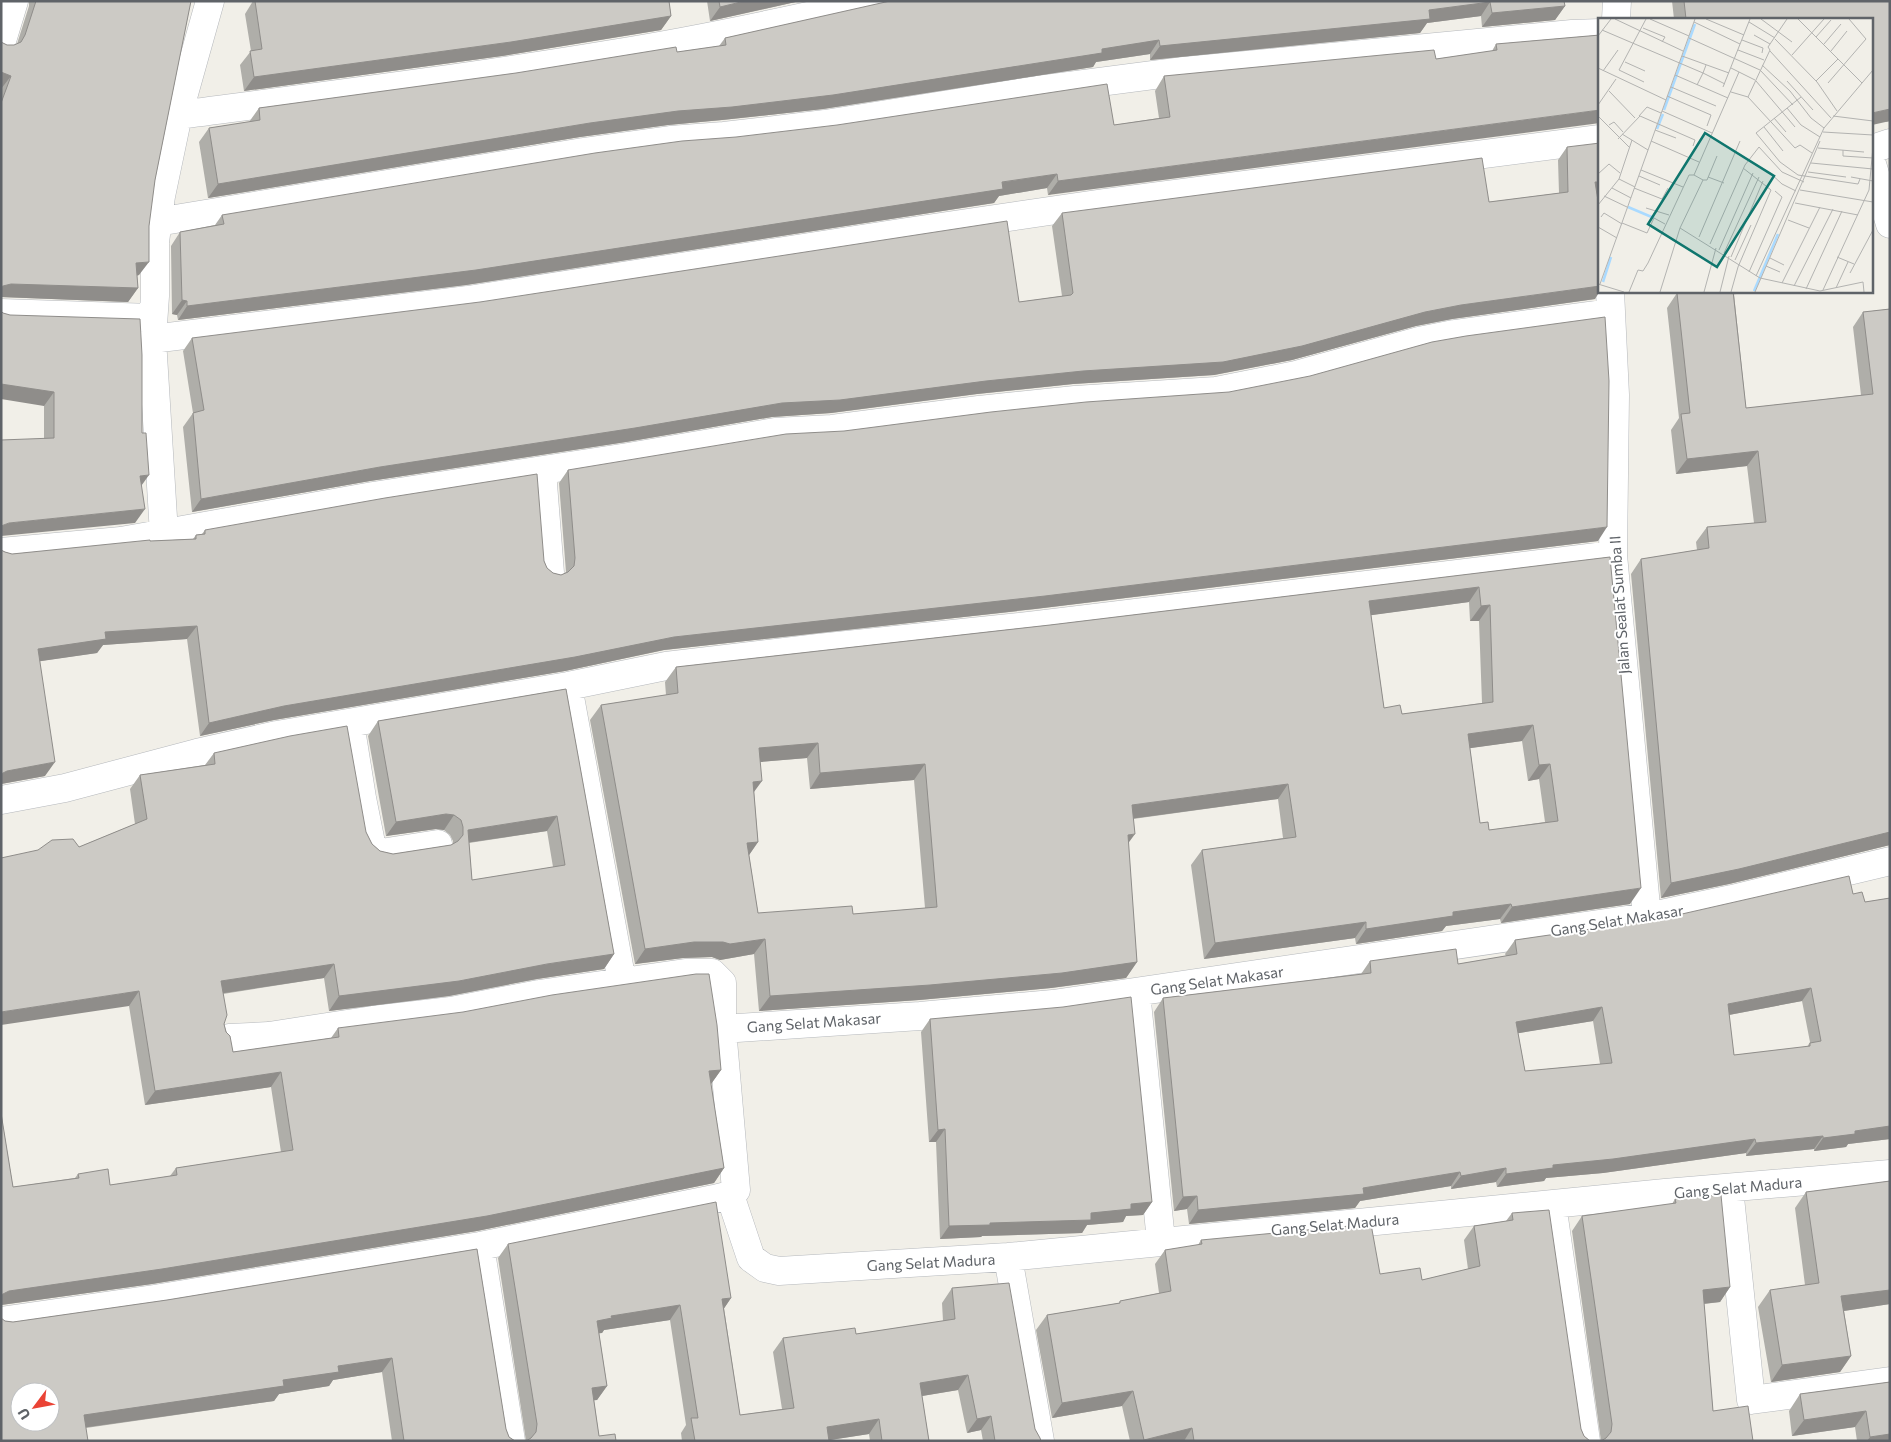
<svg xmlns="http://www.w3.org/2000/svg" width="1891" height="1442" font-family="Commissioner,sans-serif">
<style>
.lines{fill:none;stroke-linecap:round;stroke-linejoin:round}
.minor-casing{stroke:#b5b8bc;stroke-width:29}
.minor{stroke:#fff;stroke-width:28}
.wall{fill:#afaea9;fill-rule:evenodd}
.shaded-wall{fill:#8f8d8a}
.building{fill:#cccac5;stroke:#8f8d8a;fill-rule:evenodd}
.labels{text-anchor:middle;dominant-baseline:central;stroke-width:4;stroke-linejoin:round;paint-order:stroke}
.street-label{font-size:15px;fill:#5f6368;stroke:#fff}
.inset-river{fill:none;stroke:#aadaff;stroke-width:2.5}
.inset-road{fill:none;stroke:#b3b3b1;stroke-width:1}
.view{fill:#0f766e;fill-opacity:0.15;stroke:#0f766e;stroke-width:2.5}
.inset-edge{fill:none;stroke:#5f6368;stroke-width:2.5}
</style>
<rect width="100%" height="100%" fill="#f1efe8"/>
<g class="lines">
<g class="minor-casing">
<path id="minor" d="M1616,19L1617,1
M1,44L14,1
M178,115C323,96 468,78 612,54C700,40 788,21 875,1
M1872,149L1890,143
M1872,164L1890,224
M157,222L583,152L670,140L724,136L825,124L1038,90L1184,71L1572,34L1600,33
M1610,291L1615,395L1613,555L1647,917
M1,313L152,318
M152,339L468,300L900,233L1104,203L1600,139
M542,471L550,573
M164,534L152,339L155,296V242L161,196L178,115L210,1
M1,552L121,541L373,496L628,457L775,432L832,429L979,410L1075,400L1216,391L1296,375L1419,341L1454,334L1610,313
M568,686L622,982
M350,723L362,798L371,843L375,851L381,853L438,844
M1,800L65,788L197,753L277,735L568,686L666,666L818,648L1037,625L1613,555
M1136,992L1161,1241
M722,1029L920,1016L1053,1004L1647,917L1732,899L1890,861
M1729,1188L1751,1400L1890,1381
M730,1195L751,1258L765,1268L779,1271L1008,1257L1665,1193L1890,1174
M1552,1204L1586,1441
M480,1246L511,1441
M1008,1257L1040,1441
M1,1321L154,1299L480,1246L714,1199L730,1195L736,1190L722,1029V983L712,973H685L539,994L451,1011L373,1020L269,1036L229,1038"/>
</g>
<use href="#minor" class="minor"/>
</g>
<path class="wall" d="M29,1H191L155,180L139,275L137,276L138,288L128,302L1,297V42L7,45H14L17,44L29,6Z
M253,1H669L671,16L661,30L502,56L244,91L240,65L251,51L245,14Z
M707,1H800L710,21Z
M1564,1L1565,6L1555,20L1482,27L1481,16L1427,23L1420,33L1150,60V54L1096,62L1093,67L823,109L722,120L668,125L580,137L208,198L199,142L209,128L249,122L259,108L677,52L719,46L725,38L888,2Z
M1672,1H1890V121L1886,122L1872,19H1674Z
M1600,35L1048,195L1047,188L999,196L994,203L466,285L178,320L177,315L172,314L171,246L180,232L215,225L222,215L1114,125L1159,118L1155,91L1164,76L1436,59L1492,51L1496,44Z
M1567,147L1597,195L1595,299L1452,319L1416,326L1292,360L1214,375L1073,384L977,394L831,413L772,417L626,442L370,481L192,512L183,427L193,413L183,351L192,338L1019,302L1062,296L1052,226L1062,213L1489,202L1559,193L1558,160Z
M1680,291H1752L1751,293L1734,294L1746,408L1861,395L1853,327L1863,312L1890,309V845L1729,884L1661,898L1631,574L1641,559L1697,550L1696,542L1707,527L1754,523L1747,466L1676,474L1671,430L1679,418L1667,308L1677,293L1680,292Z
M1,311L141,486L135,523L44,439V406Z
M568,470L1598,541L1035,609L664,650L565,671L274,720L200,736L187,639L103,645L97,653L40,661L45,776L1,784V550L5,552L12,554L150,541L193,539L196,535L202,534L205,530L544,561L547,568L553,573L561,575L565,573L566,572L559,483Z
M1610,557L1630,904L1501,923L1500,919L1446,926L1442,931L1356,944L1355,938L1204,959L1191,865L1202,850L1283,838L1278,799L1133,819L1128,843L1137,962L1126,978L1051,988L919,1000L759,1011L754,954L720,960L712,957L683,958L635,964L590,720L601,705L666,695L665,682L676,667L1050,625ZM1469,602L1470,621H1479L1482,703L1402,714L1384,708L1371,615ZM1522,741L1528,781L1539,779L1545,822L1489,830L1480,823L1470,748ZM807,758L810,789L914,780L925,908L853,914L758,913L749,855L758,842L754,792L760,762Z
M566,689L614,954L604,969L537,979L449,996L329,1011L324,978L223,994L224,1024L233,1052L331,1038L338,1028L721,1070L711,1084L724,1168L714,1183L477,1231L152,1284L1,1305V1113L13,1187L75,1178L78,1174L110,1185L170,1176L176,1168L281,1152L271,1087L145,1105L129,1006L79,847L135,824L130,789L140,775L205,765L214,753L366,832L372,844L380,851L393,854L451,845L453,844V841L450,835L444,830L436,829L386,836L368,736L378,721ZM547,831L553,867L472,880L469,843Z
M1853,894L1865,902L1890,898V1139L1848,1144L1846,1147L1814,1151V1149L1746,1156V1153L1603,1173L1546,1178L1544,1181L1497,1187L1496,1182L1451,1189V1186L1360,1201L1355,1208L1189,1224L1187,1209L1174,1211L1154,1012L1163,998L1361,974L1370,961L1458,964L1506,956L1505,954L1515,940ZM1802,1001L1810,1042L1807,1047L1734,1055L1729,1015ZM1593,1021L1600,1064L1525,1071L1518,1033Z
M930,1019L1152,1202L1143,1215L1126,1216L1123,1222L1087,1225L1082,1233L982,1236L981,1237L940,1239L936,1142H929L921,1032Z
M1890,1181V1304L1844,1311L1851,1356L1840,1372L1771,1382L1758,1307L1770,1290L1805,1285L1795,1208L1806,1192Z
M1675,1199L1730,1287L1720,1302L1704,1304L1713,1411L1601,1441L1572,1231L1582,1216L1672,1204Z
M1512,1213L1581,1429L1584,1436L1590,1441H1130L1122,1406L1052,1418L1036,1330L1047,1315L1119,1303L1120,1301L1159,1293L1155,1264L1165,1250L1198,1245L1201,1240L1380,1274L1422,1280L1468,1269L1464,1240L1474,1226L1506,1221Z
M508,1244L731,1298L724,1308L740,1415L782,1409L773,1352L783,1338L856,1334L943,1321L942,1303L952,1288L1035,1429L1041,1441H983L981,1430L967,1433L958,1390L922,1396L929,1441H870L869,1434L829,1440V1441H682L681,1433L686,1425L670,1320L604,1330L602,1333H599L607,1386L597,1400H594L599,1436L526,1441L498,1258Z
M477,1249L506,1429L509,1437L515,1441H392L382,1372L333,1380L329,1386L279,1394L274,1401L86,1428L5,1321L13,1322L167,1300Z
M1890,1382V1441H1857L1855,1427L1792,1436L1789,1411L1800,1394Z"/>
<path class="shaded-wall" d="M745,1H800L710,21L720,7Z
M1490,2L1481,16L1427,23L1420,33L1150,60L1160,46Z
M1565,6L1555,20L1482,27L1492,13Z
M671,16L661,30L502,56L244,91L254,77Z
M1159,40L1150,54L1096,62L1093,67L823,109L722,120L668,125L580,137L208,198L218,184L590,123Z
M1,72L11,76L1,89Z
M1890,109V121L1872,125V113Z
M1600,110V123L1048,195L1058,181Z
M1057,174L1047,188L999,196L994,203L466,285L178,320L187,306Z
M1595,182H1600V195H1586Z
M149,262L139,275L127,276L136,263Z
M11,284L138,288L128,302L1,297V287L3,286Z
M1600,286V291L1595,299L1452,319L1416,326L1292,360L1214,375L1073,384L977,394L831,413L772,417L626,442L370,481L192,512L201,499L380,467L782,403L1425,312L1461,305Z
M1724,291H1752L1751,293L1722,295Z
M182,300L187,301L177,315L172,314Z
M1,384H4L54,392L44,406L1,399Z
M1758,451L1747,466L1676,474L1687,459Z
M149,475L139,489L140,476Z
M145,509L135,523L1,536V526L9,523Z
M1607,527L1598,541L1035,609L664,650L565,671L274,720L200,736L209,723L284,706L674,637Z
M1479,587L1469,602L1358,617L1369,601Z
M1490,605L1479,621H1470L1481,606Z
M197,626L187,639L103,645L97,653L28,663L38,649L105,632Z
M1533,725L1522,741L1457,750L1468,734Z
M818,743L807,758L748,763L759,748Z
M55,762L45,776L1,784V774L7,771Z
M925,764L914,780L810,789L820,773Z
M1550,764L1539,779L1528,781L1539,765Z
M762,781L751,796L753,782Z
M1288,784L1278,799L1122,820L1132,805Z
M446,814L454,815L444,830L436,829L386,836L396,822Z
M557,816L547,831L458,844L468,830Z
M1890,832V845L1729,884L1661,898L1671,883Z
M1135,834L1124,849L1128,835Z
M758,842L747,858V843Z
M1641,888L1630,904L1501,923L1512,907Z
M1511,904L1500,919L1446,926L1442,931L1356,944L1366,929L1453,912Z
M1366,922L1355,938L1204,959L1215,943Z
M765,939L754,954L720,960L712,957L683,958L635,964L645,949L694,942Z
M614,954L604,969L537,979L449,996L329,1011L339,996Z
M1137,962L1126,978L1051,988L919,1000L759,1011L770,996Z
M334,964L324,978L211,995L221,981Z
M1811,988L1802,1001L1718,1017L1728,1004Z
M139,991L129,1006L1,1025V1012Z
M1602,1007L1593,1021L1507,1035L1516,1022Z
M721,1070L711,1084L709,1071Z
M281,1072L271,1087L145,1105L155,1091Z
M1890,1126V1139L1848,1144L1846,1147L1814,1151L1823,1138L1855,1131Z
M945,1129L936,1142H929L938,1130Z
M1823,1136L1814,1149L1746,1156L1756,1143Z
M1755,1139L1746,1153L1603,1173L1546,1178L1544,1181L1497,1187L1506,1174L1553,1165Z
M724,1168L714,1183L477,1231L152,1284L1,1305V1295L9,1291Z
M1506,1168L1496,1182L1451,1189L1461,1176Z
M1460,1172L1451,1186L1360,1201L1355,1208L1189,1224L1198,1210L1363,1188Z
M1197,1196L1187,1209L1174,1211L1183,1197Z
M1152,1202L1143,1215L1126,1216L1123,1222L1087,1225L1082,1233L982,1236L981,1237L940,1239L949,1226L1091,1213L1131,1204Z
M1730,1287L1720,1302L1692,1305L1703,1290Z
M1890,1290V1304L1830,1313L1841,1296Z
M731,1298L721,1313L722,1299Z
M680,1305L670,1320L604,1330L602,1333L587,1335L597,1321L611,1316Z
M1851,1356L1840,1372L1771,1382L1782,1365Z
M392,1358L382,1372L333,1380L329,1386L279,1394L274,1401L74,1429L84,1415L283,1380L338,1366Z
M968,1375L958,1390L910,1398L920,1383Z
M607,1386L597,1400L582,1402L592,1388Z
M1133,1391L1122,1406L1052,1418L1062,1403Z
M1866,1411L1855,1427L1792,1436L1804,1420Z
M991,1416L981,1430L967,1433L977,1419Z
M879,1419L869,1434L824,1441L827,1427Z
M1192,1428L1184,1441H1143L1144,1440Z
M1890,1434V1441H1867L1870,1437Z"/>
<path class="building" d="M36,1H191L155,180L149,226V262L136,263L138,288L11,284L3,286L1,287V103L11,76L1,72V42L7,45H14L21,42L25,35Z
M255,1H669L671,16L511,42L254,77L250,51L262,49Z
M719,1H745L720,7Z
M890,1H1564L1565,6L1492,13L1490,2L1429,10L1430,19L1160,46L1159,40L1102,49V53L833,95L732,107L678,111L590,123L218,184L209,128L260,120L259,108L516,73L676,47L677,52L726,45L725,38Z
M1684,1H1890V109L1872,113V19H1686Z
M1600,35V110L1058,181L1057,174L1002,182L1003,189L476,270L187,306V301L182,300L180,232L224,224L222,215L595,153L682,141L736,137L837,125L1107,84L1114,125L1170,117L1164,76L1434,50L1436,59L1497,50L1496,44Z
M1600,143V182H1595L1600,213V286L1461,305L1425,312L1302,346L1223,362L1083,371L986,381L840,400L782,403L635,428L380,467L201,499L193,413L204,410L192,338L480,302L1007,221L1019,302L1071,295L1073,293L1062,213L1482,158L1489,202L1568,192L1567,147Z
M1692,291H1733L1746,408L1873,394L1863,312L1890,309V832L1739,869L1671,883L1641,559L1709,548L1707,527L1766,522L1758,451L1687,459L1681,414L1690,413L1677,293Z
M1,311L3,313L10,315L140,319L142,355V433H146L149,475L140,476L145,509L9,523L1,526V440L54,438V392L1,384Z
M1605,317L1609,381L1607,527L1045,596L674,637L575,657L284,706L209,723L197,626L105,632L106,639L38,649L55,762L7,771L1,774V550L5,552L12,554L150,540V541L196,539V535L205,534V530L385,498L537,474L544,561L547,568L553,573L561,575L568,572L574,566L575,558L568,470L786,434L844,431L991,412L1086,402L1229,392L1310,376L1432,342L1466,336Z
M1610,557L1641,888L1512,907L1511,904L1453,912V916L1366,929V922L1215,943L1202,850L1296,837L1288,784L1132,805L1135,834L1128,835L1137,962L1062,973L930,985L770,996L765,939L730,944L723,942H694L645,949L601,705L678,693L676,667L1050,625ZM1479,587L1481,606L1490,605L1493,702L1402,714L1400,705L1384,708L1369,601ZM1533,725L1539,765L1550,764L1558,821L1489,830L1488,822L1480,823L1468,734ZM818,743L820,773L925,764L937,907L853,914L852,906L758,913L747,843L758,842L753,782L762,781L759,748Z
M566,689L614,954L547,964L459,981L339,996L334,964L221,981L227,1015L224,1024L226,1032L230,1036L233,1052L339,1037L338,1028L463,1012L552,995L696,974H709L717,1025L721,1070L709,1071L724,1168L487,1216L162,1269L9,1291L1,1295V1113L13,1187L79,1178L78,1174L108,1169L110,1185L177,1175L176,1168L293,1150L281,1072L155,1091L139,991L1,1012V858L38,850L52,840L73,839L79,847L147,819L140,775L215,764L214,753L290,736L347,726L366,832L372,844L380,851L393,854L451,845L458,841L463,835V827L461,820L454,815L446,814L396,822L378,721ZM557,816L565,865L472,880L468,830Z
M1849,876L1853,894L1862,892L1865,902L1890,898V1126L1855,1131V1134L1823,1138V1136L1756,1143L1755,1139L1613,1159L1553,1165V1168L1506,1174V1168L1461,1176L1460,1172L1363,1188L1364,1194L1198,1210L1197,1196L1183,1197L1163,998L1371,973L1370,961L1456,949L1458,964L1517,954L1515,940L1660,919ZM1811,988L1821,1041L1810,1043V1046L1734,1055L1728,1004ZM1602,1007L1612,1063L1525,1071L1516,1022Z
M1131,997L1152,1202L1131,1204V1209L1091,1213V1220L990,1223V1225L949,1226L945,1129L938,1130L930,1019L1063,1007Z
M1890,1181V1290L1841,1296L1851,1356L1782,1365L1770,1290L1819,1283L1806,1192Z
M1721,1195L1730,1287L1703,1290L1713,1411L1748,1406L1753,1441H1601L1606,1438L1611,1432L1612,1424L1582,1216L1676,1203L1675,1199Z
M716,1202L731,1298L722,1299L740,1415L794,1408L783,1338L855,1328L856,1334L955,1319L952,1288L1009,1283L1035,1429L1040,1438L1041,1441H995L991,1416L977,1419L968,1375L920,1383L929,1441H882L879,1419L827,1427L829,1441H695L691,1418H698L680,1305L611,1316L612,1318L597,1321L607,1386L592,1388L599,1436L615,1434L616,1441H526L531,1438L536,1432L537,1424L508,1244Z
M1549,1210L1581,1429L1584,1436L1590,1441H1194L1192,1428L1144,1440L1133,1391L1062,1403L1047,1315L1120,1303V1301L1171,1291L1165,1250L1202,1244L1201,1240L1371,1224L1380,1274L1420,1268L1422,1280L1480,1266L1474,1226L1513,1220L1512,1213Z
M477,1249L506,1429L509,1437L515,1441H404L392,1358L338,1366L339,1372L283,1380L284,1386L84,1415L88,1441H1V1318L5,1321L13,1322L167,1300ZM20,1392H50V1422H20Z
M1890,1382V1434L1870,1437L1866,1411L1804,1420L1800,1394Z"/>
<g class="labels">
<g class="street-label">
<text transform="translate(1619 605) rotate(-94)">Jalan Sealat Sumba II</text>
<text transform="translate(1617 920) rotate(-9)">Gang Selat Makasar</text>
<text transform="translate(1217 980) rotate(-8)">Gang Selat Makasar</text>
<text transform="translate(814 1022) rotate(-4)">Gang Selat Makasar</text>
<text transform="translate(1738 1187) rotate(-5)">Gang Selat Madura</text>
<text transform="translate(1335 1224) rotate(-5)">Gang Selat Madura</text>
<text transform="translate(931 1262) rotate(-3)">Gang Selat Madura</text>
</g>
</g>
<g transform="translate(1598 18)">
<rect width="275" height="275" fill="#f1efe8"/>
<path class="inset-river" d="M66,92L97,6M59,111L65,96M30,189L56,200M5,264L13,239M156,273L180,216"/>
<path class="inset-road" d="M17,1L85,33M52,1L91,18M108,1L146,17M163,1L194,24M189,1L170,29L172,32L150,79L197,130L202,127L214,135M200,1L264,65M96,4L142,26M151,4L177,20M45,10L67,19L64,24M4,12L105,55L99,67M156,17L172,26M0,18L13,1M218,19L233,2M91,20L162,52L195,87M177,21L219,64L239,93M144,22L165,30L164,35M226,26L243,6M140,32L166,42M172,33L233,100M233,33L249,13M194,37L226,1M84,38L131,55M27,44L47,53M108,47L105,55L127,66M164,47L192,73L213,100L226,110M0,50L68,82M133,50L157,62M5,53L20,32M77,57L130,80M158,63L197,109M189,63L215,92M218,63L240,41M46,64L21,52L48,1M230,65L268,21L251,1M73,69L118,88M125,69L152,1M11,73L37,100M133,74L150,79M69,78L113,97L109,108M203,79L158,115L182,144L200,157L260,166L262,161M0,87L18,61M189,90L203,107L222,119M64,93L114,115M0,98L31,129M41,98L49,89L63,95M235,98L275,103M176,100L188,114M11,107L16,104L25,114M166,109L185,133M57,112L78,120M225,114L275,117M24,116L50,132M20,121L42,98L97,122L95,128M53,123L101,144M220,130L266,134M245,132V138L275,140M213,145L275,151M43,152L85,169M171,154L184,166L198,173M210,154L248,159M0,156L11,146L22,155M41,158L62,167M110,159L126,165M253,159L275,163M21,161L37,169M105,162L96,157L141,54M105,162H109L119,138M14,170L33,180M36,170L64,181L70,170M202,172L275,184M6,178L29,189M197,185L260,197M0,187L21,161L34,122M48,190L71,197M3,199L6,195L24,206M190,202L211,210M24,205L49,215L56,200L67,206M0,209L19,220M82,210L162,260L222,273L265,264L266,274M101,219L142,123M112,226L147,147L161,129L184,154L206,164M121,232L155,155M126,235L161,159M133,239L165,163M239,239L256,246M172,240L186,247M137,242L153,207M168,248L182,254M151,254L184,179L177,173M252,255L275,212M158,258L226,110L275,52M184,265L222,189M0,266L26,274M2,266L97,1M196,268L235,191M238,270L250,244M208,271L244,193M225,272L271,172L275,129M31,274L40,252L45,253L50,245L91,157H96M62,274L82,210L105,162M106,274L118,230M122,274L131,238M133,274L140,249L173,172L145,150M157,274L222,123"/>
<path class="view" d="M107,115L176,158L119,249L50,206Z"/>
<rect width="275" height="275" class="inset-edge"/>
</g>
<rect width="1891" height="1442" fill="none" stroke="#5f6368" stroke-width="5"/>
<g transform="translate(35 1407) rotate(238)"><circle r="24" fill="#ffffff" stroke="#bfc1c3"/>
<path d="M0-4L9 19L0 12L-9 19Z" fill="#ea4335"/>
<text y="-8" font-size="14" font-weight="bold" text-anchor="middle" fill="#5f6368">U</text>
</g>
</svg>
